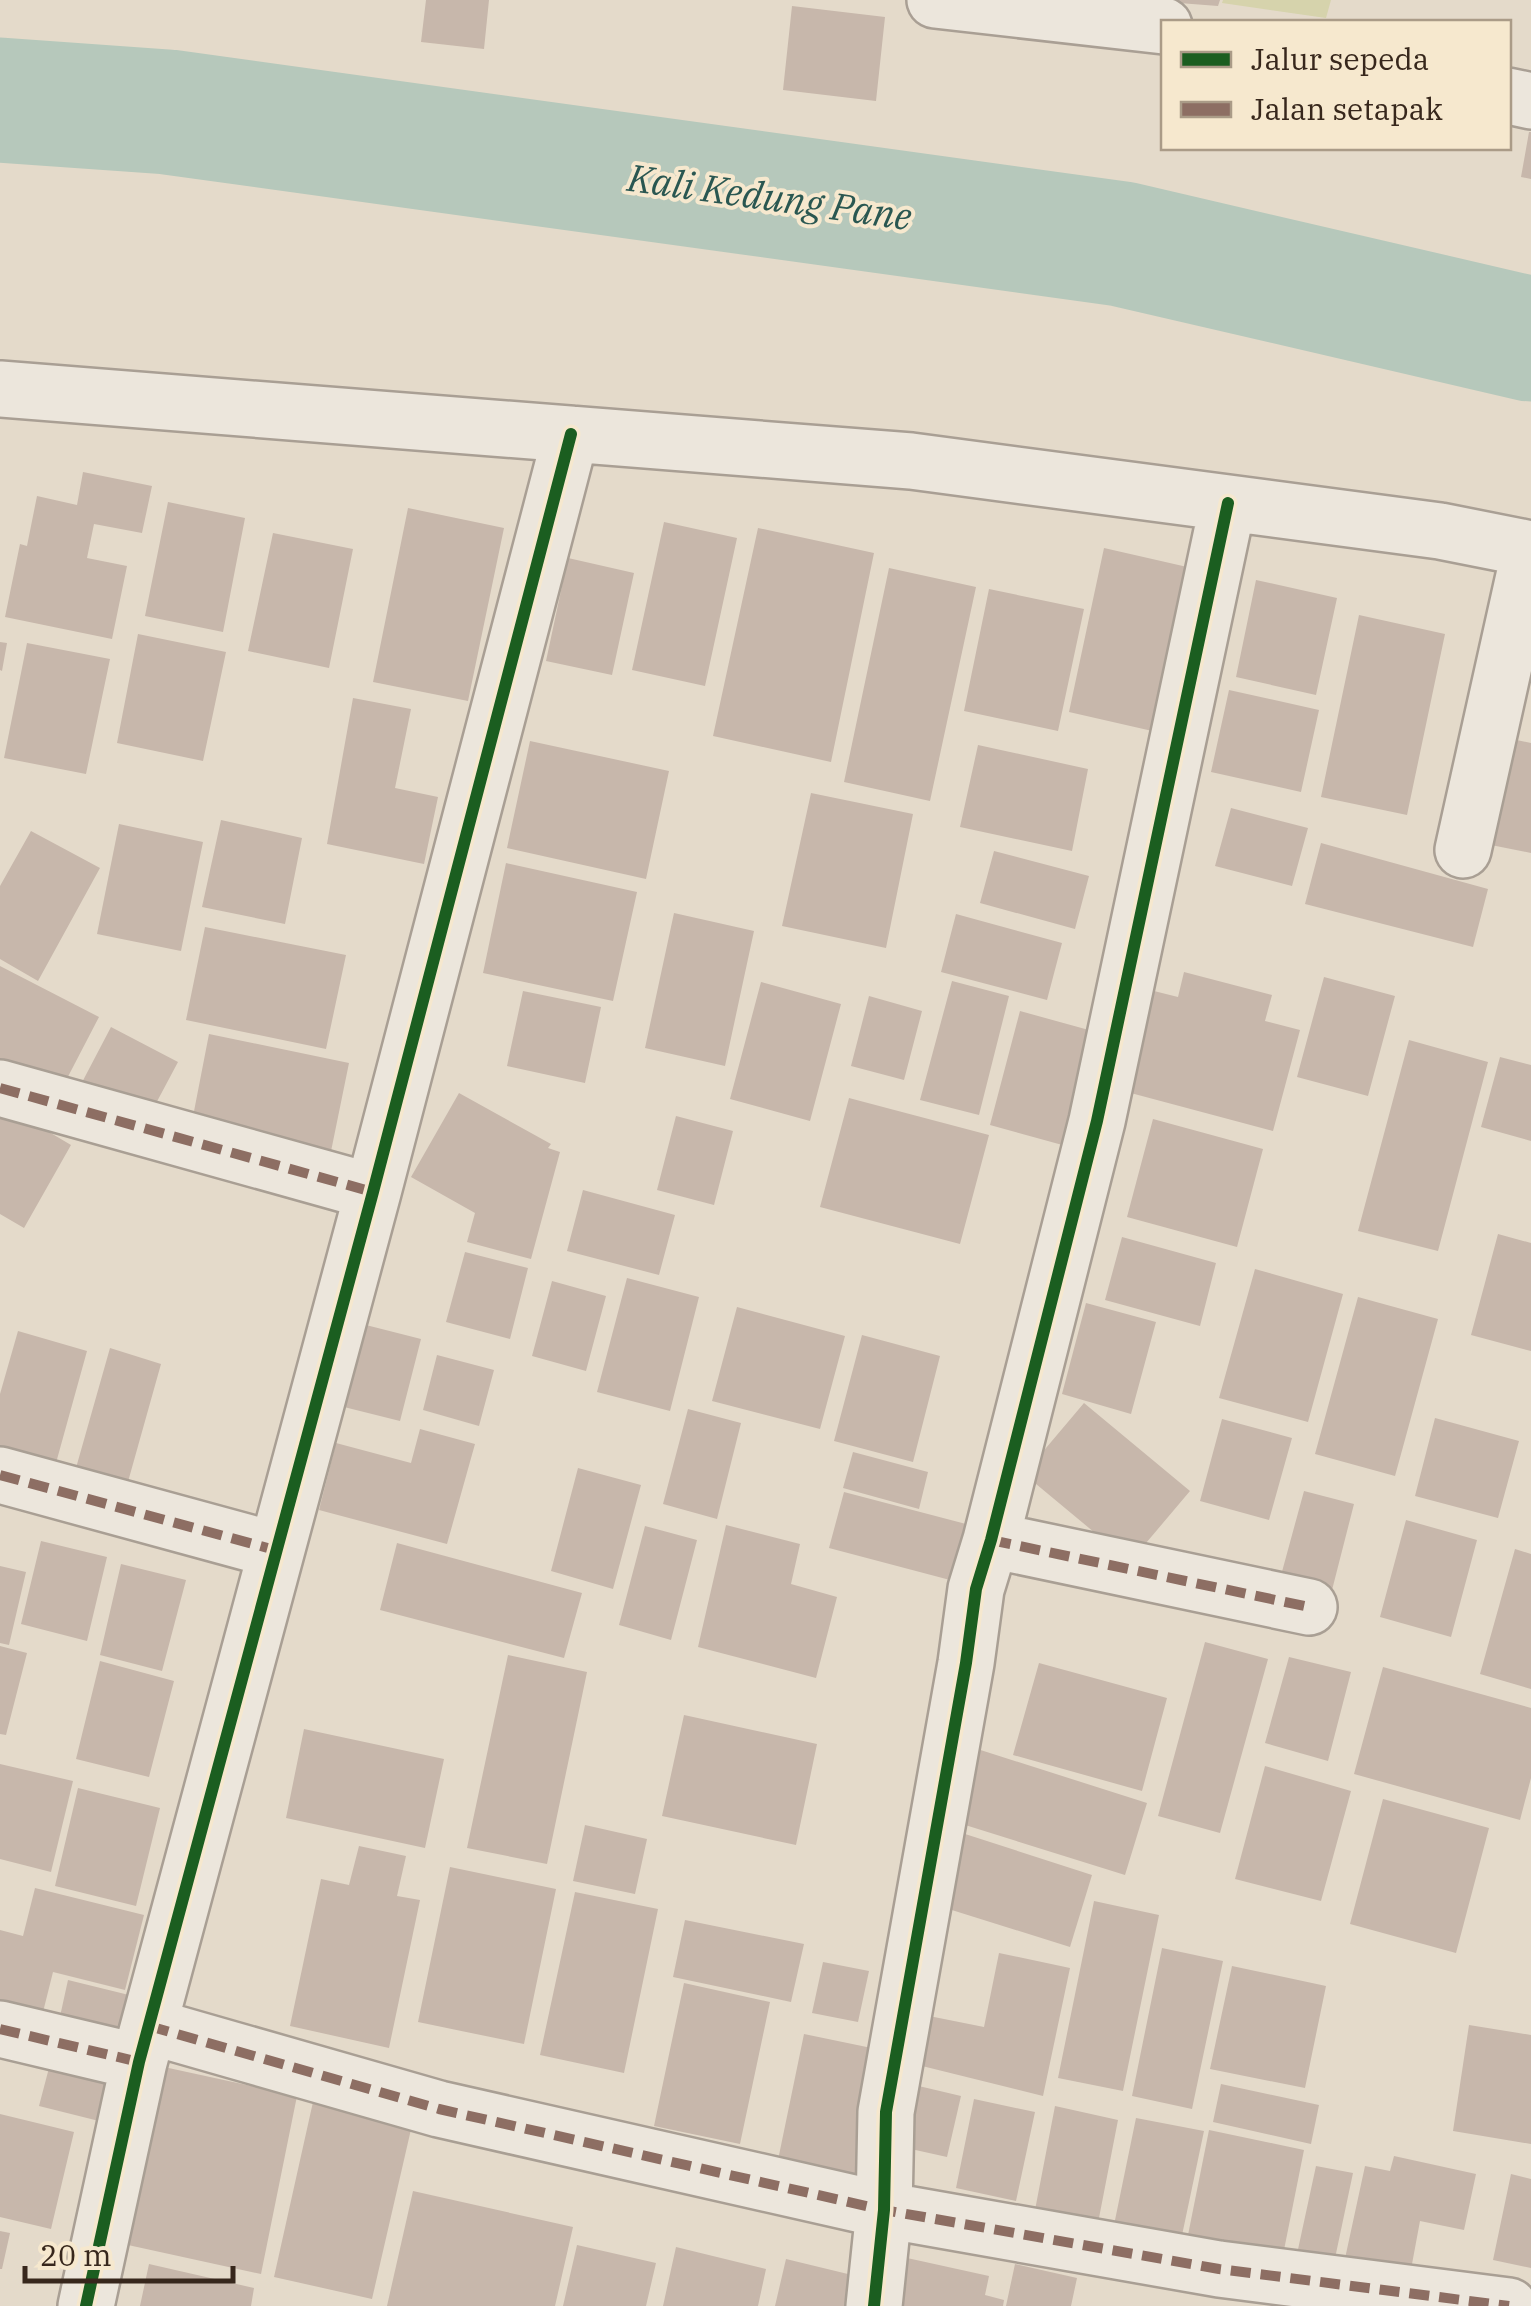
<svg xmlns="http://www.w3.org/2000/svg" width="1531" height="2306" font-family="'IBM Plex Serif',serif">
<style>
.green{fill:#d6d3ac}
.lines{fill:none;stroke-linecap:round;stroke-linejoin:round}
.river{stroke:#b6c8bb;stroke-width:125}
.building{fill:#c7b7ab}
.minor-casing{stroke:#a99f94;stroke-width:60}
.minor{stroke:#ece6dc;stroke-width:55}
.quiet{stroke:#8d6e63;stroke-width:10;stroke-dasharray:20 10;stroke-linecap:butt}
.cycleway-casing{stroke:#f6e8ce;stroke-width:19}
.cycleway{stroke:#1b5e20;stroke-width:12}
.labels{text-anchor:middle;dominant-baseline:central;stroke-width:8;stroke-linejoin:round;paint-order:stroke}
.water-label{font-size:38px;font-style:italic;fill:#2a5751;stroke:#f6e8ce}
</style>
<rect width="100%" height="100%" fill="#e4daca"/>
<path class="green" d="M1223,0H1331L1326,18L1222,3Z"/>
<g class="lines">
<path class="river" d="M0,100L168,112L1122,244L1531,339"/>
</g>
<path class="building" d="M426,0H489L484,49L421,42Z
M1179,0H1220L1218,6L1179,3Z
M792,6L885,17L876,101L783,90Z
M1529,132H1531V179L1521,177Z
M83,472L152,486L142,533L94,524L87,558L127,566L112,639L5,617L20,544L27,546L37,496L77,505Z
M168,502L245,518L223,632L145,616Z
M408,508L504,528L468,701L373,682Z
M664,522L737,538L705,686L632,670Z
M758,528L874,553L831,762L713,736Z
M273,533L353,549L329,668L248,651Z
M1104,548L1196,569L1161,733L1069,712Z
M568,558L634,573L612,675L546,661Z
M889,568L976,587L930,801L844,782Z
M1256,580L1337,598L1316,695L1236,677Z
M989,589L1084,609L1058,731L964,711Z
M1359,615L1445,634L1407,815L1321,797Z
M138,634L226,652L203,761L117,743Z
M0,642L7,643L2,671L0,670Z
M27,643L110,659L86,774L4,758Z
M1229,690L1319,710L1301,792L1211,772Z
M353,698L411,709L395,788L438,797L424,864L327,844Z
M1493,735L1531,743V853L1471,841Z
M530,741L669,771L646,879L507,848Z
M978,745L1088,769L1072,851L960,827Z
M811,793L913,814L886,948L782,926Z
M1231,808L1308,828L1292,886L1215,866Z
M221,820L302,838L285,924L202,907Z
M119,824L203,842L181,951L97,934Z
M31,831L100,868L38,981L0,959V886Z
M1321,843L1488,889L1473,947L1305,904Z
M994,851L1089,876L1075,929L980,903Z
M506,863L637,892L613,1001L483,973Z
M674,913L754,931L725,1066L645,1048Z
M956,914L1062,943L1047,1000L941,972Z
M205,927L346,955L326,1049L186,1020Z
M0,966L99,1017L60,1092L0,1061Z
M1184,972L1272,995L1265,1021L1300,1030L1273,1131L1127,1092L1154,991L1178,997Z
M1324,977L1395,996L1368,1096L1297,1077Z
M952,981L1009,996L979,1115L920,1100Z
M761,982L841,1004L810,1121L730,1099Z
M523,991L601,1007L585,1083L507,1066Z
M869,996L922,1011L904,1080L851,1066Z
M1020,1011L1096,1032L1066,1146L990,1125Z
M111,1027L178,1062L145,1124L78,1090Z
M209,1034L349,1063L328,1166L189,1137Z
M1409,1040L1488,1062L1438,1251L1358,1231Z
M1500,1057L1531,1065V1141L1481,1127Z
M459,1093L551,1144L548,1148L560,1152L531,1259L467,1242L475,1213L411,1177Z
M849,1098L989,1135L960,1244L820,1207Z
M0,1103L71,1145L24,1228L0,1214Z
M676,1116L733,1131L714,1205L657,1190Z
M1153,1119L1263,1149L1237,1247L1127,1217Z
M583,1190L675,1215L659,1275L567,1251Z
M1498,1234L1531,1243V1351L1471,1335Z
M1122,1237L1216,1263L1200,1326L1105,1300Z
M465,1252L528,1268L510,1339L446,1322Z
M1255,1269L1343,1294L1308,1422L1219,1398Z
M627,1278L699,1297L670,1411L597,1392Z
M552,1281L606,1296L586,1371L532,1356Z
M1358,1297L1438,1319L1395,1476L1315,1454Z
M1086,1303L1156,1322L1131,1414L1062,1394Z
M737,1307L845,1336L820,1429L712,1401Z
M362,1324L421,1339L400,1421L340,1406Z
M18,1331L87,1351L51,1481L0,1467V1394Z
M862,1335L940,1356L913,1462L834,1441Z
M110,1348L161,1364L124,1496L72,1482Z
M437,1355L494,1370L479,1426L423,1410Z
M1084,1403L1190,1491L1130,1562L1024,1474Z
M688,1409L741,1423L717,1519L663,1504Z
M1435,1418L1519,1441L1498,1518L1415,1496Z
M1222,1419L1292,1438L1269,1520L1200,1501Z
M420,1429L475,1444L447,1544L319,1510L336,1443L411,1463Z
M853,1452L928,1472L919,1509L843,1488Z
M578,1468L641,1485L613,1589L551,1571Z
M1304,1491L1354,1504L1331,1594L1280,1579Z
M844,1492L966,1524L950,1580L829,1548Z
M1406,1520L1477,1540L1451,1637L1380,1617Z
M726,1525L800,1544L791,1584L837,1597L816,1678L698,1647Z
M645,1526L697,1540L671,1640L619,1625Z
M41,1541L107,1557L87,1641L21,1624Z
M397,1543L582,1593L564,1658L380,1610Z
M1515,1549L1531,1554V1689L1480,1674Z
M121,1564L186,1580L162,1671L100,1655Z
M0,1566L26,1572L9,1645L0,1643Z
M1205,1642L1268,1659L1220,1833L1158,1816Z
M0,1646L27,1653L6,1735L0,1734Z
M508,1655L587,1672L547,1864L467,1848Z
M1289,1657L1351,1672L1328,1761L1265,1743Z
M100,1661L174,1681L149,1777L76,1759Z
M1039,1663L1167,1698L1142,1791L1013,1755Z
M1383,1667L1531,1708V1778L1520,1820L1354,1774Z
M684,1715L817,1744L796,1845L662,1816Z
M304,1729L444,1759L425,1848L286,1818Z
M968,1746L1147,1803L1125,1875L946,1819Z
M0,1764L73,1781L51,1872L0,1859Z
M1265,1766L1351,1791L1321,1901L1235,1879Z
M78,1788L160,1808L136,1906L55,1886Z
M1383,1799L1489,1828L1456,1953L1350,1924Z
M585,1825L647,1839L635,1894L573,1881Z
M962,1833L1092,1875L1070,1947L939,1906Z
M359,1846L406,1856L397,1896L420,1900L389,2048L290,2026L321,1879L349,1885Z
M450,1867L556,1889L524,2044L418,2022Z
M35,1888L144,1915L125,1990L53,1972L41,2020L0,2009V1930L23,1936Z
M575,1892L658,1909L624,2073L540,2055Z
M1094,1901L1159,1915L1123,2091L1058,2078Z
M685,1920L804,1944L791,2002L673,1977Z
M1162,1948L1223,1961L1192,2109L1132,2096Z
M999,1953L1070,1968L1043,2096L914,2064L924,2015L984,2027Z
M823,1962L869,1971L858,2022L812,2013Z
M1232,1966L1326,1986L1305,2088L1210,2069Z
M68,1980L129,1995L119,2036L59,2021Z
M684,1983L770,2002L740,2144L654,2126Z
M1469,2025L1531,2035V2144L1453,2131Z
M804,2034L886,2051L860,2177L778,2160Z
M50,2064L108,2079L99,2121L39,2106Z
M164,2067L297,2096L261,2274L128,2245Z
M906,2083L961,2096L947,2157L893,2145Z
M1221,2084L1319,2105L1311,2144L1213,2122Z
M974,2099L1035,2112L1016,2201L956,2188Z
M313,2102L412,2125L372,2299L274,2277Z
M1055,2106L1118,2120L1098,2223L1035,2210Z
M0,2114L74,2132L51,2229L0,2217Z
M1136,2118L1204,2131L1181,2240L1114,2225Z
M1209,2130L1304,2150L1283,2255L1188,2235Z
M1394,2156L1476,2174L1464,2230L1420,2221L1407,2291L1341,2277L1365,2166L1390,2171Z
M1316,2166L1353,2173L1334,2263L1297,2254Z
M1511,2174L1531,2179V2268L1493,2260Z
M413,2191L573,2227L555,2306H387Z
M0,2231L10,2233L2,2269H0Z
M577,2245L656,2263L646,2306H563Z
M676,2247L766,2269L758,2306H663Z
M898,2256L989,2276L985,2295L1004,2300L1003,2306H887Z
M786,2259L852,2275L844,2306H775Z
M149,2264L254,2288L251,2306H140Z
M1015,2264L1077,2278L1071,2306H1006Z"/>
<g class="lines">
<g class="minor-casing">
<path id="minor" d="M935,0L1164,26
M1508,96L1531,101
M0,389L911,461L1440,531L1531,549
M1463,850L1530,549
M0,1088L373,1192
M0,1475L275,1550
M991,1540L1309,1607
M149,2026L439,2109L884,2210L1219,2269L1509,2306
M0,2029L139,2062
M86,2306L139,2062L373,1192L571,434
M874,2306L884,2210L886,2112L966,1663L976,1589L991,1540L1097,1121L1228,503"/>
</g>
<use href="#minor" class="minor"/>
<path class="quiet" d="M0,1088L373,1192
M0,1475L275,1550
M991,1540L1309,1607
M149,2026L439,2109L884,2210L1219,2269L1509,2306
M0,2029L139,2062"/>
<g class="cycleway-casing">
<path id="cycleway" d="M86,2306L139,2062L373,1192L571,434
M874,2306L884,2210L886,2112L966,1663L976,1589L991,1540L1097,1121L1228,503"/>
</g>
<use href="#cycleway" class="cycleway"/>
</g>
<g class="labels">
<g class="water-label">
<text transform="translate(770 196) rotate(8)">Kali Kedung Pane</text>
</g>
</g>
<rect x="1161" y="20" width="350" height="130" fill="#f6e8ce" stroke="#aa9b87" stroke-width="2.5"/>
<rect x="1181" y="52" width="50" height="15" fill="#1b5e20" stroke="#aa9b87" stroke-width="2.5"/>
<text x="1251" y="70" font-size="30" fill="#37271c">Jalur sepeda</text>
<rect x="1181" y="102" width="50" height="15" fill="#8d6e63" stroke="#aa9b87" stroke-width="2.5"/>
<text x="1251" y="120" font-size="30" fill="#37271c">Jalan setapak</text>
<path d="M25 2266v15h208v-15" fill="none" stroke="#37271c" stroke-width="5"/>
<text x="40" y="2266" font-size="30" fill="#37271c" stroke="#f6e8ce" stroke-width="8" paint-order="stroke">20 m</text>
</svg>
